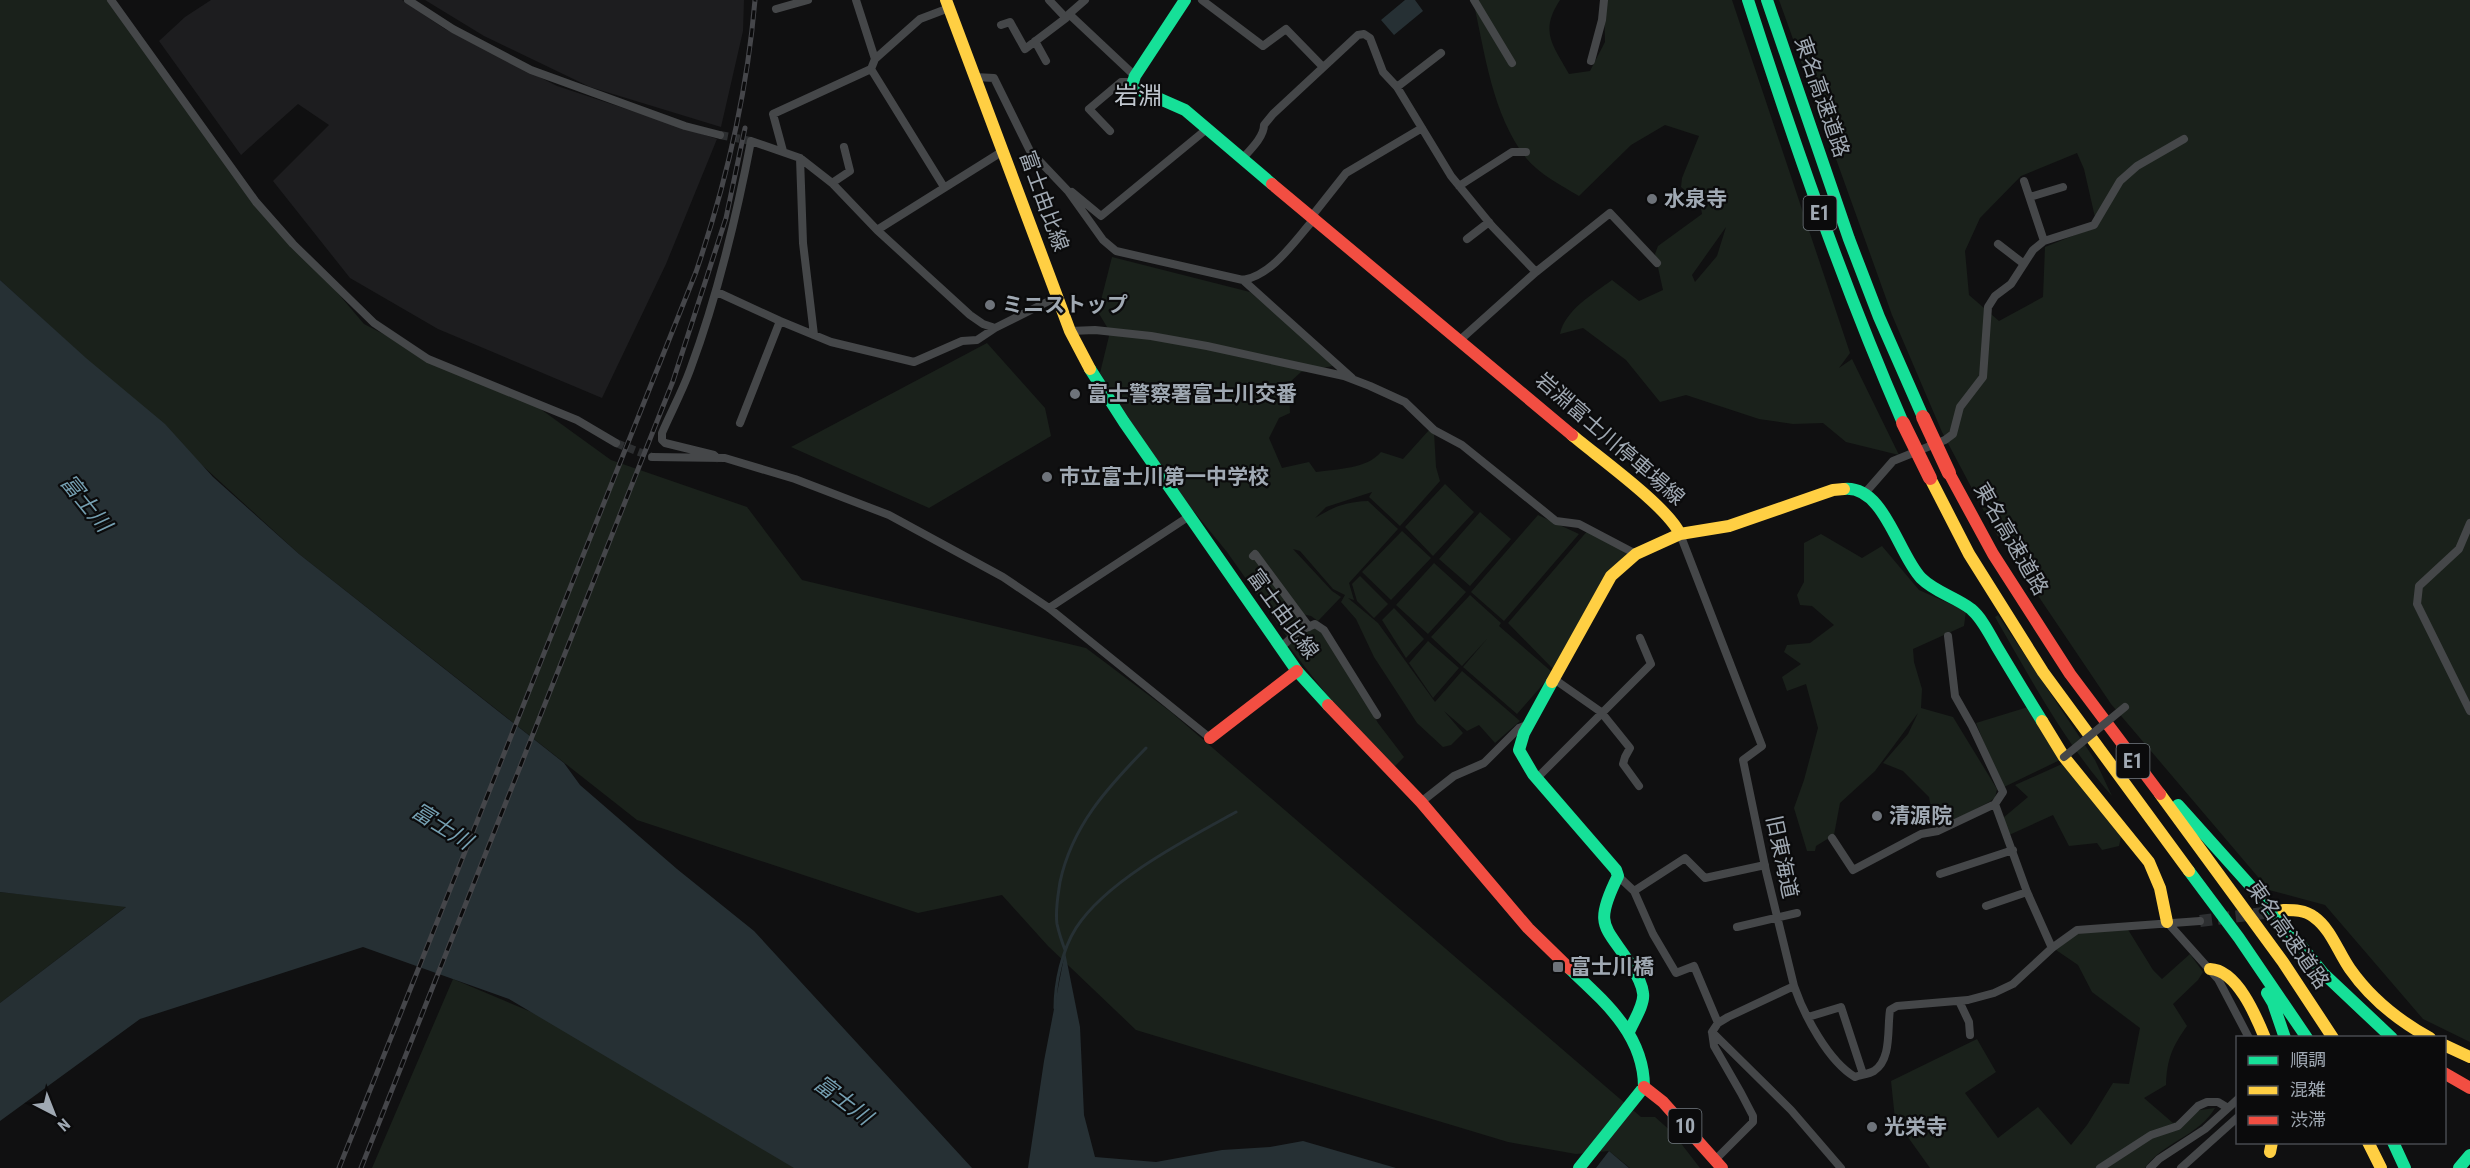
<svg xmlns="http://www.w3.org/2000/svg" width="2470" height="1168" font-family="'Roboto Condensed','Noto Sans JP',sans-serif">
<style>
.built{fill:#1d1d1f}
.green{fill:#1a211b;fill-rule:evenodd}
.water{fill:#263034}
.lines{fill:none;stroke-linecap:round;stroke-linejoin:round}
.stream{stroke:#263034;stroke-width:3}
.street-tunnel{stroke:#2d2f31;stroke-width:8;stroke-dasharray:8 4;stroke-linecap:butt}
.secondary-tunnel{stroke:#2d2f31;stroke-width:12;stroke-dasharray:12 6;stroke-linecap:butt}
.street{stroke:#454749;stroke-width:8}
.fast{stroke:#16e098;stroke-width:12}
.slow{stroke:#ffcf43;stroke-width:12}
.jam{stroke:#f24e42;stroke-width:12}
.rail-casing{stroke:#45464a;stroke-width:5}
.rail{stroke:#0b0b0c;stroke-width:3;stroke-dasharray:9;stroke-linecap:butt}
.street-bridge{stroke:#454749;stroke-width:8}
.jam-bridge{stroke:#f24e42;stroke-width:14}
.poi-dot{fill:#6e737a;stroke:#0b0b0c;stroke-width:2}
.labels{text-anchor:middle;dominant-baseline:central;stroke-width:4.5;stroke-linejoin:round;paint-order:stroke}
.shield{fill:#0b0b0c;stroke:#737a81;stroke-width:1.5}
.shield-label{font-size:20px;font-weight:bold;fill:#a0a9b3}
.street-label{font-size:21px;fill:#a0a9b3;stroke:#0b0b0c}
.poi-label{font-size:21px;font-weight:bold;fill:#a0a9b3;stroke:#0b0b0c;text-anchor:start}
.water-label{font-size:22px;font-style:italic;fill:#759fb1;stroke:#0b0b0c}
.quarter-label{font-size:24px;fill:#c1c7cf;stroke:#0b0b0c}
</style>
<rect width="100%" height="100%" fill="#101011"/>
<path class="built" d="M211,0H402L445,29L557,86L717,139L666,264L602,398L438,329L350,278L273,181L329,125L298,104L241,155L159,41L185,17Z
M425,0H744L743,31L721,127L590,87L484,36Z"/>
<path class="green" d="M0,0H109L204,135L364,324L405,345L528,400L611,460L747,507L802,580L1086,648L1171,712L1641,1117H1655L1673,1133L1700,1168H1630L1609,1151L1576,1154L1508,1142L1136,1030L1048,946L1002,895L918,913L637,820L299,554L0,280Z
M1473,0H1560C1539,32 1553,45 1569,74L1590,71L1605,42L1604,0H1732L1850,353L1839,368L1852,359L1899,455L1846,442L1823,423L1793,424L1759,419L1686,395L1660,402L1626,360L1583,328L1560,334C1565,310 1593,294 1612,280L1639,301L1663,290L1655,254L1658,246L1702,214L1700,203L1681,187L1682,178L1699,136L1665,125L1631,145L1579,196C1562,186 1539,174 1526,158C1492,114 1485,53 1473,0ZM1726,227L1717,256L1695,282L1692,275Z
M1779,0H2470V1042L2423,1019L2325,905L2269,890L2111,704L1995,532L1942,432L1892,315ZM2077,153L2084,169L2097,226L2045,247L2043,297L1999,321L1969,295L1965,251L1980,218L2021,176Z
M1112,257L1250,292L1338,365L1301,372L1289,383L1290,413L1279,418L1269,438L1282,468L1309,462L1316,472C1337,469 1367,469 1381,452L1403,459L1430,429L1434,432L1436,467L1440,481L1400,526L1369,497L1372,492L1326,507L1315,518C1334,507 1344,502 1368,501L1398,529L1349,583L1354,600L1348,598L1378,623L1435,702L1462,671L1520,721L1495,743L1479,725L1467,731L1444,711L1463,733L1451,745L1443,747L1417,723L1374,657L1356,619L1341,602L1345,595L1333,589L1300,551L1293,549L1332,591L1341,597L1318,621L1311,616L1302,614L1304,621L1323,629L1378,723L1404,757L1393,768C1354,731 1321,688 1288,645L1302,635L1296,629L1287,637L1227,552L1169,481L1100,373L1110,332L1098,312Z
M987,343L1045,408L1051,436L929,508L791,447Z
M1445,484L1474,512L1433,556L1405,527Z
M1480,512L1511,539L1470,586L1439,559Z
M1538,515L1579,534L1504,621L1471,592Z
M1589,529L1629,555L1607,571L1553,669L1508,623Z
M1402,531L1431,558L1391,600L1362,572Z
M1821,534L1862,558L1882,546L1919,590L1966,611L1964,626L1913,649L1914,662L1922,689L1921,708L1953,717L1997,789L1995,798L1989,802L1946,825L1935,827L1929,797L1903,771L1883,763L1908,734L1918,713L1875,771L1840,803L1834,835L1816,846L1815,851H1807L1794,808L1804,780L1818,728L1806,684L1787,691L1782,677L1801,664L1784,652L1787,645L1810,643L1834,625L1812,606L1800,605L1797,595L1804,582V543Z
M1434,563L1466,592L1428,634L1396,605Z
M1360,576L1388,604L1374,618L1357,601L1352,584Z
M1470,595L1501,623L1499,626L1553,673L1517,714L1463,667L1487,639L1462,666L1431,637Z
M1394,608L1424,639L1406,658L1382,620Z
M1998,615L2095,760L2112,796C2064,742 2031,679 1995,617Z
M1428,641L1459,668L1433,698L1409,663Z
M2028,707L2062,759L2002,788L1976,723Z
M2062,764L2121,837L2119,846L2102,850L2097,843L2069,846L2053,815L2009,835L2003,818L2028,797L2015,785Z
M0,892L127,906L0,1003Z
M2127,928L2153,970L2162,979L2190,954L2203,972L2198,980L2173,1004L2187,1026C2172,1047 2167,1059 2166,1085L2144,1098L2173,1123L2200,1110L2215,1108C2199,1136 2163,1142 2145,1168H1930L1895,1119L1891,1081L1977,1039L1996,1072L1965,1093L1998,1138L2038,1107L2071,1145L2087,1125L2113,1083L2129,1084L2140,1028L2092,992L2078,965L2056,950L2075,934Z
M453,979L605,1043L808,1168H372Z"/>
<path class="water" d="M1405,0H1415L1423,11L1394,35L1381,20Z
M0,280L86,358L165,424L213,477L299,554L564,763L580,785L677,869L754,931L972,1168H794L509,999L363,947L140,1019L0,1121V1003L126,907L0,892Z
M1065,952L1080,1027L1084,1115L1095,1157L1156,1162L1222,1150L1270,1147L1303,1141L1396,1168H1028L1044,1061Z
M1609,1151L1629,1168H1596Z"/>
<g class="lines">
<path class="stream" d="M1065,950C1062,942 1059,933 1057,924C1055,910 1058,896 1060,882C1072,826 1107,788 1146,748
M1055,1008C1055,983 1062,950 1076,928C1107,880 1187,839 1236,812"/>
<path class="street-tunnel" d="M720,135L751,141
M616,443L652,457"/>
<path class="secondary-tunnel" d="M2200,921L2279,911"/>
<path class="street" d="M111,0L256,202L293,244L374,323L428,359L577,420L616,443
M408,0L453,29L531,70L685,126L720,135
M1049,0L1066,18L1069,15
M1085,0L1069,14L1135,76
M1202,0L1263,46L1286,29L1322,66
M1474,0L1512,63
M776,9L808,0
M1001,25L1010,22L1025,49L1066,18
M1035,41L1046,61
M875,59L920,19L949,8
M1591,61L1602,20L1604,0
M871,69L944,187
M975,77L994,78L1030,151L1068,191L1103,240L1116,251L1243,280C1273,275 1295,240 1315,218
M1397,87L1441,53
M1110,131L1089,109L1121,82H1133
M783,151L773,114L871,69L875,59L856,0
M800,158L803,243L814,335
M1242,159C1250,150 1264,137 1264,125L1273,114L1358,35L1364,34L1370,38L1383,72L1397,87L1451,176L1492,226L1536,272
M2024,181L2044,241
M832,183L850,171L844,147
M1459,186L1512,152H1526
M1072,192L1101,216L1208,128
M2030,197L2063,187
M1312,216L1346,173L1422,128
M877,230L1003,151
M1467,239L1489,222
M1998,244L2024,264
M1243,280L1352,378
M717,292L780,321L831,342L914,362L962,341L977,340L995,328
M1070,331L1095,330L1151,336L1207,346L1344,376L1370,386L1405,402L1434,430L1462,445L1556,521L1579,524L1636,554
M1460,340L1536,272L1610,213L1657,263
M740,423L780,321
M652,457L725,458L795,479L889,515L1003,577L1049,608L1210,738
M717,458L714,455L665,443L662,440V433C671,412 682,392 690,370C718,295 736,219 751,141L800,158L832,183L877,230L970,315L983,324L995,328L1057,297
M1865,493L1893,461L1945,440L1953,434L1960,407L1983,377L1988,307L1995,296L2011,284L2033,250L2044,241L2094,225L2120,181L2137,166L2184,139
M2470,523L2459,549L2419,586L2417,604L2470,711
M1680,534L1762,746L1743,760L1766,871L1794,986C1804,1015 1828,1061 1855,1077C1860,1075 1869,1074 1874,1071C1892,1059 1887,1029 1890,1010L1897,1006L1968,1000L1994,993L2013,984L2052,948L2077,930L2200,921
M1253,556L1255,554L1309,627
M1049,608L1188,517
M1280,648L1299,631L1315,624L1324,630L1377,715
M1554,679L1601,712L1630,748L1625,757L1623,764L1639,786
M1537,778L1651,664L1640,638
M1421,802L1454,776L1484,763L1519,728L1529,724
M1995,804L2027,892L2052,948
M1832,838L1853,870L1921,834L1938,831L1995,804L2003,792L1972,726L1955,696L1948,636
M1940,874L2013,850
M1618,876L1634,891L1653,934L1676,973L1694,966L1718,1023
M1634,891L1685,858L1705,878L1765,865
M1986,906L2027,892
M2167,922L2218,979L2249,1038
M1737,927L1797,913
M1959,1001L1969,1022L1970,1035
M1808,1017L1841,1007L1863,1074
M1712,1032L1791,1110L1841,1168
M1715,1160L1753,1122V1116L1741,1093L1714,1046L1712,1032L1718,1023L1728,1017L1794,986
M2100,1168L2151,1135L2178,1126L2198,1106L2207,1102H2218L2228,1108
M2150,1168L2159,1159L2205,1129L2238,1099
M2181,1168L2238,1117"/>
<path class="fast" d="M1185,0L1135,76L1133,82L1135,88L1185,110L1272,184
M1748,0C1794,143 1843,285 1903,423
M1767,0L1849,239L1879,317L1923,417
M1090,369L1124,422L1297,671L1328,705
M1844,489C1884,485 1898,554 1921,578C1935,592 1955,597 1971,609C1982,618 1990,635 1997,647C2012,672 2027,697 2042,721
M1552,682L1524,733L1519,750L1533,774L1616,870L1618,876C1592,928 1606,925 1632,967C1637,975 1642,984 1643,993C1645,1004 1633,1022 1629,1032
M2178,805L2273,911L2323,973L2392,1038
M2189,871L2239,938L2307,1038
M1570,969C1605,1002 1644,1035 1644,1087L1579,1168
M2267,993L2273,1003L2285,1038
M2393,1142L2405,1168
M2459,1168L2470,1155"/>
<path class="slow" d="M946,0L1070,331L1090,369
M1572,435C1598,457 1667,506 1680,534
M1930,478L1969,554L2043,672L2189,871
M1552,682L1611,576L1636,554L1680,534L1729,526L1833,490L1844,489
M2042,721L2064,757L2149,862L2160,888L2167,922
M2160,794L2283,962L2333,1038
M2283,910C2294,910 2305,910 2314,917C2331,929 2338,952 2350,969C2371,999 2399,1021 2430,1038
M2210,969C2237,970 2256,1016 2265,1038
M2444,1045L2470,1057
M2368,1142L2381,1168
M2270,1152L2272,1142"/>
<path class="jam" d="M1272,184L1572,435
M1949,473L1993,554L2070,674L2160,794
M1328,705L1421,802L1528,928L1570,969
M1210,738L1297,671
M2444,1073L2470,1088
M1644,1087L1663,1102L1722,1168"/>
<g class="rail-casing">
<path id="rail" d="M339,1168L696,272C726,184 747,93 755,0
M361,1168L673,381L726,218L745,128"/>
</g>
<use href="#rail" class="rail"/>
<path class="street-bridge" d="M2064,757L2125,707"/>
<path class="jam-bridge" d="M1923,417L1949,473
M1903,423L1930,478"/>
</g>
<g class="poi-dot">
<circle cx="1652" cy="199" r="6"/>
<circle cx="990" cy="305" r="6"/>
<circle cx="1075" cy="394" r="6"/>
<circle cx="1047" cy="477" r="6"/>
<circle cx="1877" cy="816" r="6"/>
<rect x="1552" y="961" width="12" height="12" rx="3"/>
<circle cx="1872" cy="1127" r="6"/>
</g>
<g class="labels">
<g class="shield">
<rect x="1803.5" y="196" width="33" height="34" rx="4.5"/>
<rect x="2116.5" y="744" width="33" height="34" rx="4.5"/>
<rect x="1668.5" y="1109" width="33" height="34" rx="4.5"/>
</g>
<g class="shield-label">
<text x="1820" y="213">E1</text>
<text x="2133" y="761">E1</text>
<text x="1685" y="1126">10</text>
</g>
<g class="street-label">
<text transform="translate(1822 97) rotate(71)">東名高速道路</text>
<text transform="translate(1044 201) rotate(70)">富士由比線</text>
<text transform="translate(1610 439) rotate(41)">岩淵富士川停車場線</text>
<text transform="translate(2011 539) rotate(60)">東名高速道路</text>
<text transform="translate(1283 614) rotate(54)">富士由比線</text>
<text transform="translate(1782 857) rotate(78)">旧東海道</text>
<text transform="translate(2288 935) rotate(55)">東名高速道路</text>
</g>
<g class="poi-label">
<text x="1664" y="199">水泉寺</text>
<text x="1002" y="305">ミニストップ</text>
<text x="1087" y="394">富士警察署富士川交番</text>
<text x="1059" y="477">市立富士川第一中学校</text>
<text x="1889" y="816">清源院</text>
<text x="1570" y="967">富士川橋</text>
<text x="1884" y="1127">光栄寺</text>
</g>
<g class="water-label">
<text transform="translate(86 503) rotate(51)">富士川</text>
<text transform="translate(442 826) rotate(32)">富士川</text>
<text transform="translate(843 1100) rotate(37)">富士川</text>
</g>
<g class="quarter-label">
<text x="1138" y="96">岩淵</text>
</g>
</g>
<rect x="2236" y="1036" width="210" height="108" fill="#0b0b0c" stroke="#474a4f" stroke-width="1.5"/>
<rect x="2248" y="1056" width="30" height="9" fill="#16e098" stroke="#474a4f" stroke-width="1.5"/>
<text x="2290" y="1066" font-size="18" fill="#a0a9b3">順調</text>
<rect x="2248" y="1086" width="30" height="9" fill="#ffcf43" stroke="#474a4f" stroke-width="1.5"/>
<text x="2290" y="1096" font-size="18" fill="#a0a9b3">混雑</text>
<rect x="2248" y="1116" width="30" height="9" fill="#f24e42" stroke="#474a4f" stroke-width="1.5"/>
<text x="2290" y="1126" font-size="18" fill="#a0a9b3">渋滞</text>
<g transform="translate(54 1114) rotate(138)" stroke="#0b0b0c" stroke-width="4.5" paint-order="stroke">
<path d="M0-4.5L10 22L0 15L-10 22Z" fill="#a0a9b3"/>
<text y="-9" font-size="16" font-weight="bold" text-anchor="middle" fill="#a0a9b3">N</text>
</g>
</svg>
